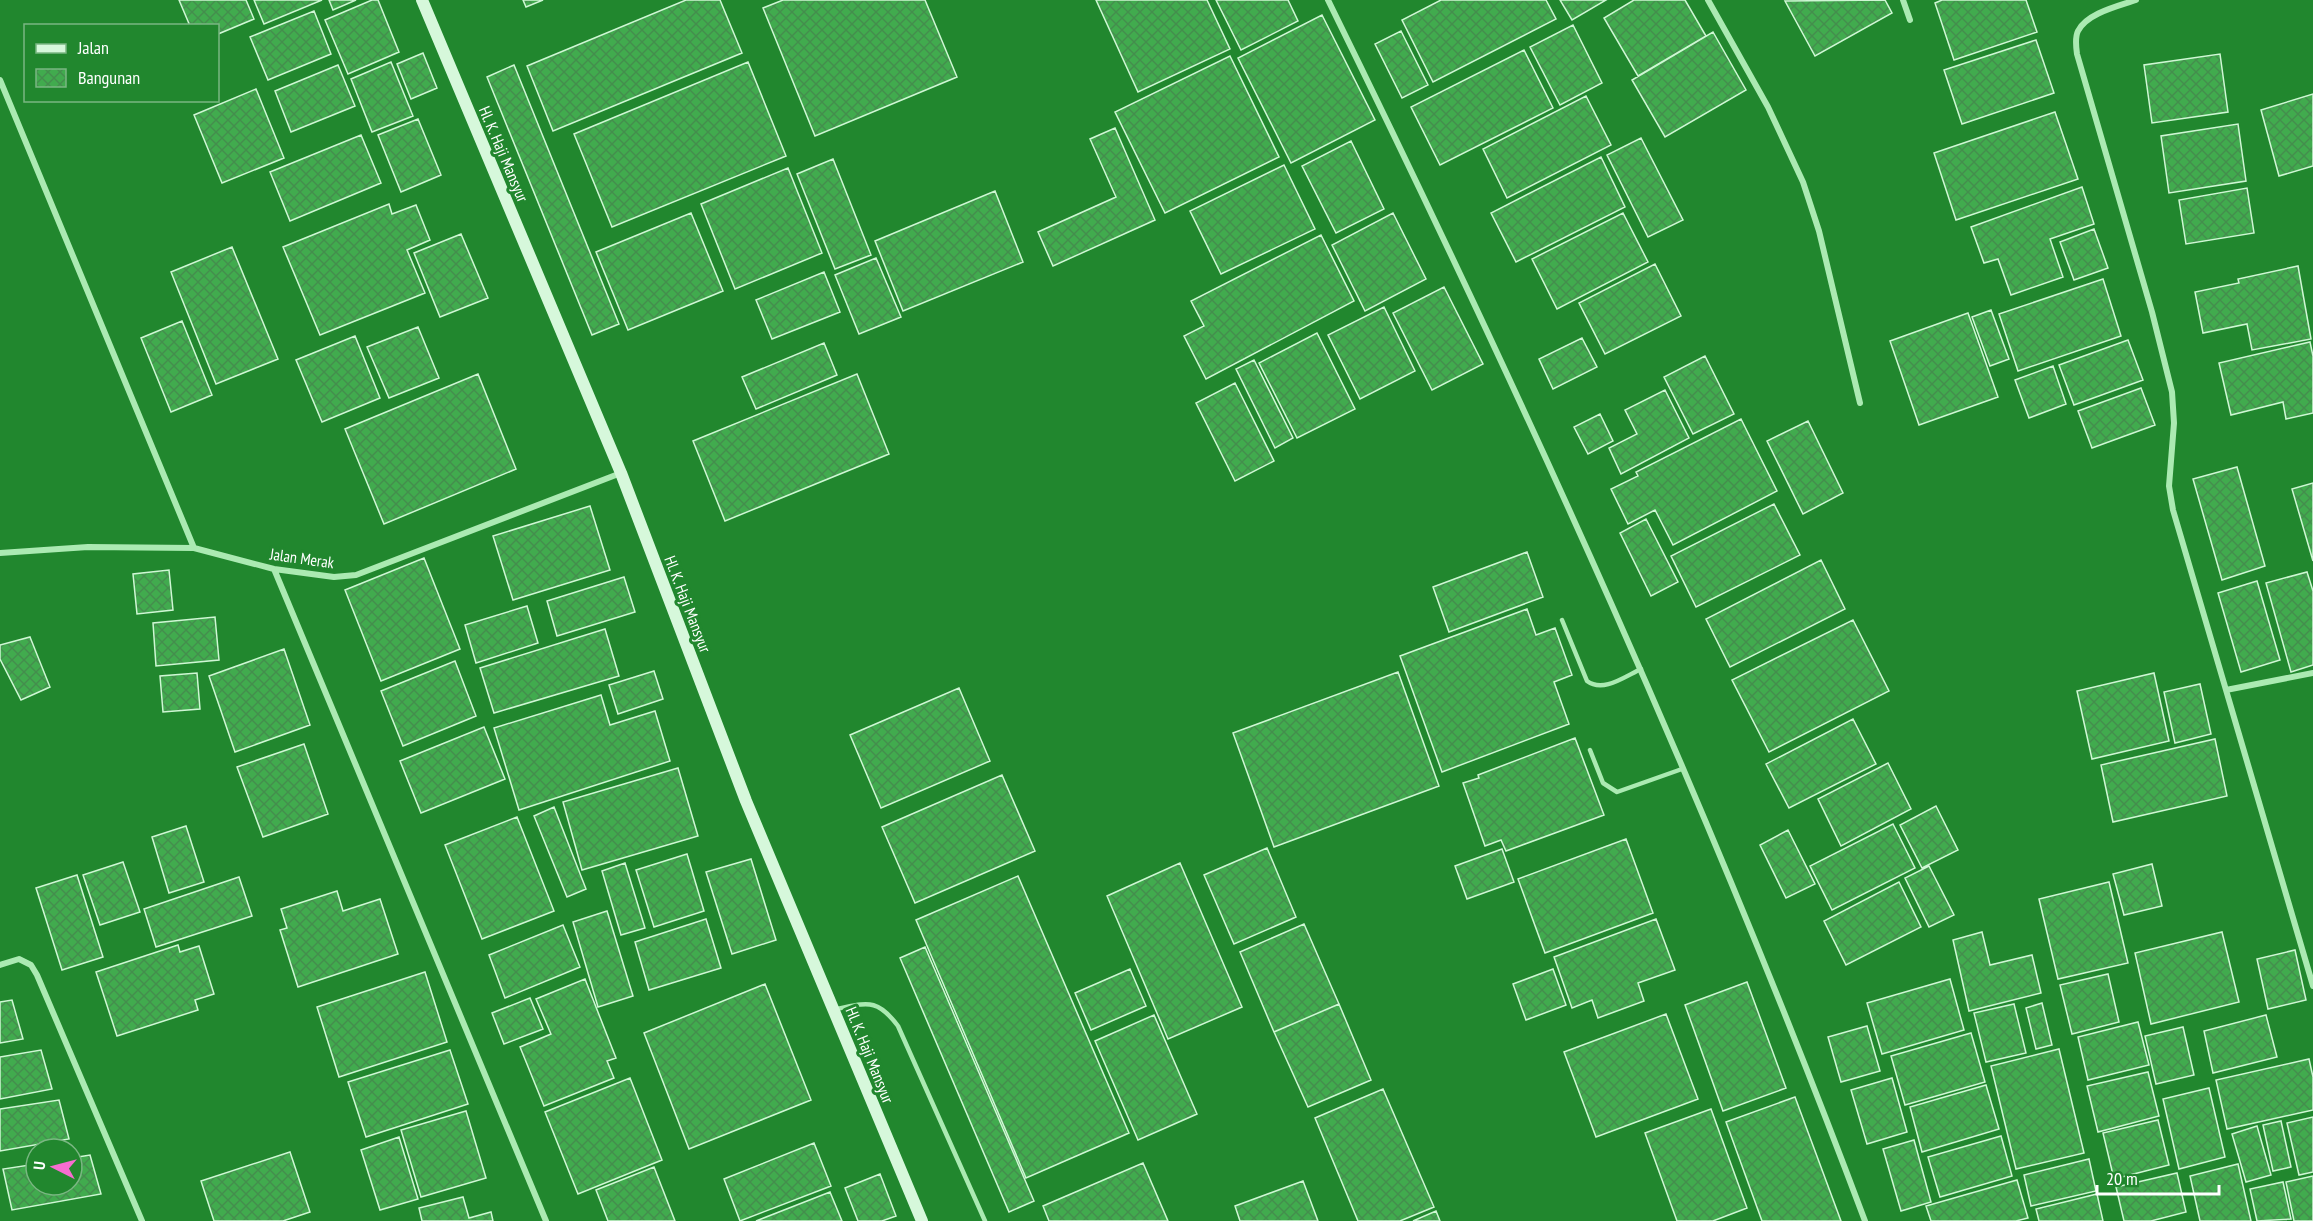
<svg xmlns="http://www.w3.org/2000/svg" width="2313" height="1221" font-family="'PT Sans Narrow',sans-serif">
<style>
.building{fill:url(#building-cross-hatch);stroke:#cff7d4;stroke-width:1.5}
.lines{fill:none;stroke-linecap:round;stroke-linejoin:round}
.lane{stroke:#abeab2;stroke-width:4.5}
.street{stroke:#abeab2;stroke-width:6}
.secondary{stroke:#d6f8db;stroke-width:12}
.labels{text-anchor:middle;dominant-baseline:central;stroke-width:6;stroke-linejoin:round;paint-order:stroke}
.street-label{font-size:16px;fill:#fff;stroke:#21872e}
</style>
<defs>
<pattern id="building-cross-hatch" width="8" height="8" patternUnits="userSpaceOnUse" patternTransform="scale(1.5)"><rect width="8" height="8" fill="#41ab4e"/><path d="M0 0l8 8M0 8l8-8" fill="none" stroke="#448e4d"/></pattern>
</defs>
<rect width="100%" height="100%" fill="#21872e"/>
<path class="building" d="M179,0H246L254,19L218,34V26H190Z
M254,0H322L264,24Z
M329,0H356L333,10Z
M372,0H378L399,52L348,74L325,20Z
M523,0H543L526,7Z
M686,0H720L742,53L553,131L527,66Z
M783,0H925L957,77L815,136L763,8Z
M1096,0H1207L1230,49L1138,92Z
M1216,0H1288L1298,21L1241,50Z
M1441,0H1546L1556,19L1433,82L1402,20Z
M1560,0H1606L1572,20Z
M1634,0H1685L1706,36L1638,76L1604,18Z
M1885,0L1892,13L1815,56L1785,1Z
M1942,0H2026L2037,32L1954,60L1935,3Z
M314,11L331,54L268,80L250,37Z
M1322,15L1375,120L1291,163L1238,58Z
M1573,25L1602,83L1560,105L1530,47Z
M1401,31L1428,85L1402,98L1375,44Z
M1713,32L1746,90L1665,137L1632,80Z
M2036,40L2054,93L1962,124L1944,70Z
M1524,50L1553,108L1440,165L1411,107Z
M423,53L437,88L411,99L397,64Z
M2220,54L2228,112L2152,123L2144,65Z
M1230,56L1279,157L1165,213L1115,112Z
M391,62L413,116L372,132L351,79Z
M748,62L786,156L612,227L574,134Z
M338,65L355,106L291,132L275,91Z
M514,65L619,324L592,335L487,77Z
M256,89L284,158L222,183L194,115Z
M2313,94V166L2279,176L2261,110Z
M1586,96L1611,145L1507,198L1483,149Z
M2055,112L2078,179L1956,220L1934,153Z
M418,119L441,175L401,192L378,135Z
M2238,124L2246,181L2169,193L2161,136Z
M1115,128L1155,220L1053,266L1038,232L1116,197L1090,139Z
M361,135L381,183L290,221L270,172Z
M1641,138L1683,220L1648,237L1607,155Z
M1351,141L1384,209L1336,233L1302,166Z
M1601,157L1625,207L1516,262L1491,213Z
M833,159L871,255L835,269L797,174Z
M1284,165L1315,229L1221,274L1190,211Z
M788,168L822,253L735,289L701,204Z
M2082,187L2094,224L2050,239L2063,277L2011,295L1998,259L1984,263L1971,227Z
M2247,188L2254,233L2186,244L2179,200Z
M995,191L1023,262L903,311L875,241Z
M389,204L392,214L416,205L430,240L407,250L425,293L320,335L283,247Z
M691,213L723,291L628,330L596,252Z
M1393,213L1426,279L1365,311L1332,245Z
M1623,213L1648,262L1557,309L1532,259Z
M2094,229L2108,268L2074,280L2060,242Z
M461,234L488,298L440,317L414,253Z
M1321,235L1354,301L1206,379L1184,336L1204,326L1191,301Z
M232,247L278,359L216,384L171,272Z
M876,258L901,317L859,334L835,275Z
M1655,264L1681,316L1605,354L1579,303Z
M2298,266L2311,339L2252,350L2247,324L2203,333L2195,292L2239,283L2238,279Z
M824,272L840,312L772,339L756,300Z
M2103,279L2121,336L2018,371L1999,314Z
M1444,287L1483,364L1432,390L1393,313Z
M1384,307L1415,371L1360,399L1328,335Z
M1991,310L2009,359L1990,366L1972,317Z
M1968,313L1998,397L1919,425L1890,341Z
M182,321L212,395L171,412L141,338Z
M418,327L439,378L389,398L367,347Z
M1317,333L1355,409L1297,438L1259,363Z
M355,336L380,398L322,422L296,360Z
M1582,338L1597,367L1553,389L1539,359Z
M2128,340L2143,380L2074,405L2059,365Z
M2310,342L2313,356V413L2286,419L2283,402L2231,415L2219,363Z
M824,343L837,375L756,409L742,377Z
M1705,356L1734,414L1693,434L1664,377Z
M1254,360L1293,438L1275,448L1236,369Z
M2053,366L2066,404L2029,418L2015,380Z
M478,374L516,469L384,524L345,429Z
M857,374L889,454L725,521L693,441Z
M1235,383L1274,461L1235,481L1196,403Z
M2141,388L2155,425L2092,448L2078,411Z
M1665,390L1689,438L1621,474L1609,448L1637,434L1625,410Z
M1600,414L1613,441L1588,454L1574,427Z
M1741,419L1777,491L1673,545L1655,510L1628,524L1611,489L1638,476L1636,472Z
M1808,421L1843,493L1803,514L1767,441Z
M2237,467L2265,566L2222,580L2193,479Z
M2313,483V561L2292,489Z
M1774,504L1800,555L1696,607L1671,556Z
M590,506L610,570L513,600L493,536Z
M1646,519L1678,582L1651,596L1620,533Z
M1527,552L1543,597L1449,632L1433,587Z
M424,558L460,649L381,681L345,590Z
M1821,560L1845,609L1730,667L1706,619Z
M169,570L173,610L137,614L133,574Z
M2307,572L2313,591V665L2291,672L2266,583Z
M624,577L635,612L557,636L547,601Z
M2257,581L2280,660L2241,672L2218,593Z
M527,606L538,643L476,663L465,625Z
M1527,609L1536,635L1555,628L1572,675L1554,682L1569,724L1442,772L1400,656Z
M215,617L219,660L156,666L153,623Z
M1853,620L1889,691L1769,752L1732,680Z
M605,629L619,676L494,713L480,668Z
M30,637L50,687L21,700L0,659V645Z
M284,649L310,725L235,752L209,676Z
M455,661L476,716L403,746L381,691Z
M654,671L663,699L618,714L609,685Z
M1398,672L1439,786L1274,847L1233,733Z
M197,673L200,709L163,712L160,676Z
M2154,673L2169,741L2092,759L2077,691Z
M2200,684L2211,734L2175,743L2164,692Z
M959,688L990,761L881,808L850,735Z
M601,695L610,725L655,711L670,761L519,810L494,728Z
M1853,719L1876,764L1789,808L1766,764Z
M484,727L505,779L421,813L400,761Z
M1575,738L1604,815L1506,851L1501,840L1485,846L1463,783L1479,778L1478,775Z
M2215,739L2227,796L2113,822L2101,765Z
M304,744L328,814L263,837L237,767Z
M1888,763L1911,809L1841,846L1818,799Z
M678,768L698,836L582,870L563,802Z
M1002,775L1035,851L915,903L882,827Z
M1936,806L1958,850L1922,868L1900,825Z
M554,807L586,889L567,897L534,816Z
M517,817L554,911L482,939L445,845Z
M1893,824L1915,868L1832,910L1810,866Z
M186,826L204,882L169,893L152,837Z
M1788,830L1815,884L1786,898L1760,845Z
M1626,839L1653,913L1545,953L1518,879Z
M1267,848L1296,917L1234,944L1204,875Z
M1502,849L1514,882L1467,899L1455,866Z
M687,854L704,911L654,927L636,870Z
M751,859L776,940L732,954L706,872Z
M123,862L140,912L100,925L83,875Z
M625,863L645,928L621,935L602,871Z
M1180,863L1242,1007L1168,1039L1107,896Z
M2152,864L2162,906L2124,915L2113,874Z
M1929,866L1954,915L1929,927L1905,878Z
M77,875L103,957L62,970L36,888Z
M1018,876L1129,1133L1026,1178L916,920Z
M239,877L252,916L156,947L144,909Z
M1899,882L1921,927L1846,965L1824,921Z
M2109,882L2128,963L2058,979L2039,899Z
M337,891L343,911L380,899L398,954L298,987L280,930L287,928L281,909Z
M607,911L633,996L598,1007L573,922Z
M706,919L721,968L649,990L635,942Z
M1656,919L1675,970L1638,983L1644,1001L1598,1018L1592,1000L1572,1008L1554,957Z
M1304,924L1339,1004L1274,1032L1240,952Z
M563,925L580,967L505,998L489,955Z
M1982,932L1990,965L2032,955L2041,993L1969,1011L1953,940Z
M2222,932L2239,1002L2151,1024L2135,953Z
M178,945L180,952L199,946L214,994L195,1000L198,1010L117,1036L96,972Z
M925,947L1034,1201L1009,1212L900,958Z
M2295,950L2306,1000L2268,1009L2257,959Z
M1130,969L1146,1006L1091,1030L1075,993Z
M1553,969L1566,1005L1526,1020L1513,984Z
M425,972L447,1042L339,1077L317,1007Z
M2108,974L2119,1022L2072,1034L2060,985Z
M585,979L616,1058L607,1061L614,1078L544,1106L520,1047L551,1034L536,999Z
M1950,979L1964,1030L1882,1054L1867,1003Z
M1747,982L1786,1088L1723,1111L1685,1005Z
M765,984L811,1100L689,1149L644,1033Z
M530,998L543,1029L504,1044L492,1013Z
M12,1000L23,1039L0,1043V1002Z
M2042,1003L2052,1045L2036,1049L2026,1008Z
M1339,1004L1371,1080L1308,1107L1274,1032Z
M2014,1004L2026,1053L1986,1062L1974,1013Z
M1666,1014L1698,1099L1596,1137L1564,1052Z
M1154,1015L1197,1114L1138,1140L1095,1041Z
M2266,1015L2277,1057L2213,1073L2204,1031Z
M2138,1022L2149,1065L2088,1080L2078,1037Z
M1867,1026L1880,1071L1841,1082L1828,1037Z
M2183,1027L2194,1075L2156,1084L2145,1036Z
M1971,1033L1985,1082L1905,1105L1891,1056Z
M2059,1049L2084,1153L2016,1169L1991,1066Z
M41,1050L52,1089L0,1099V1057Z
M450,1050L468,1104L366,1137L348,1082Z
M2309,1059L2313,1077V1110L2227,1129L2216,1080Z
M2148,1072L2159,1116L2098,1132L2087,1086Z
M630,1078L662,1160L578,1194L545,1112Z
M1892,1078L1907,1132L1867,1144L1851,1090Z
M1986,1085L1999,1129L1922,1152L1910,1107Z
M2209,1088L2225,1157L2179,1169L2163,1099Z
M1383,1089L1434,1207L1400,1221H1358L1315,1118Z
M1795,1097L1841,1221H1762L1726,1122Z
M59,1100L69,1139L0,1151V1109Z
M1711,1109L1747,1208L1713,1221H1677L1645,1133Z
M466,1111L486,1178L421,1197L401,1130Z
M2313,1117V1172L2299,1175L2287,1123Z
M2158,1120L2169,1165L2114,1179L2103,1133Z
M2281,1121L2291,1167L2273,1171L2263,1125Z
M2257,1126L2271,1175L2246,1182L2232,1134Z
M2001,1136L2012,1176L1940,1197L1928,1157Z
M399,1137L418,1199L380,1210L361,1150Z
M1914,1140L1931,1202L1901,1211L1883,1149Z
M814,1143L831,1186L740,1221L724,1179Z
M290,1152L310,1212L283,1221H214L201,1181Z
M90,1155L101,1194L12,1210L3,1169L36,1164V1185H72V1158Z
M2089,1159L2096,1191L2031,1206L2024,1175Z
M1143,1163L1168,1221H1049L1043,1206Z
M2238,1164L2251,1221H2200L2190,1176Z
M654,1167L675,1221H608L596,1190Z
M2177,1173L2186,1212L2151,1221H2124L2116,1187Z
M880,1174L896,1216L882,1221H858L845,1188Z
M2313,1176V1221H2294L2286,1182Z
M2017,1180L2028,1218L2016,1221H1931L1926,1206Z
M1303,1181L1318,1221H1240L1235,1206Z
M2283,1182L2291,1219L2257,1221L2250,1189Z
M830,1192L842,1221H756Z
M2097,1194L2103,1221H2039L2036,1209Z
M463,1197L469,1218L491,1212L493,1221H422L419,1208Z
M1436,1211L1440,1221H1413Z"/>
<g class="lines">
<path class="lane" d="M1562,620L1587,681C1603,693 1624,677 1641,669
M1590,750L1603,783L1617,792L1682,769
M836,1009C868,1003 877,998 898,1026L985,1221"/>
<path class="street" d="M1328,0C1524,399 1709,805 1865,1221
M1708,0L1768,107L1803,182L1819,231L1860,403
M1903,0L1910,20
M2136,0C2119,6 2087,13 2078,31C2075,37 2076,47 2077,54L2152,312L2172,392L2174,423L2169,486L2173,510L2226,690L2313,673
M0,80L194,548
M0,553L88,547L194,548L274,569L334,577L356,575L621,473
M274,569L546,1221
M2226,690L2313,986
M0,965L19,959L31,965L37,975L142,1221"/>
<path class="secondary" d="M422,0L621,473L746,801L922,1221"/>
</g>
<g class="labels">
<g class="street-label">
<text transform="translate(504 154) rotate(67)">Hl. K. Haji Mansyur</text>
<text transform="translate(302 558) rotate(8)">Jalan Merak</text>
<text transform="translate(688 604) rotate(69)">Hl. K. Haji Mansyur</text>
<text transform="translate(870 1055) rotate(68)">Hl. K. Haji Mansyur</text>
</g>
</g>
<rect x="24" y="24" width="195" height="78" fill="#21872e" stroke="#7ab782" stroke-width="1.5"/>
<rect x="36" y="44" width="30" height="9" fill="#d6f8db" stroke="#7ab782" stroke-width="1.5"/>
<text x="78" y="54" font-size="18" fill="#ffffff">Jalan</text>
<rect x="36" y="69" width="30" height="18" fill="url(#building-cross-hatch)" stroke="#7ab782" stroke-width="1.5"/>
<text x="78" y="84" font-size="18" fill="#ffffff">Bangunan</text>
<g transform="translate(54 1167) rotate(276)"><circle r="28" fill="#21872e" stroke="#7ab782" stroke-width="1.5"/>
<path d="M0-4.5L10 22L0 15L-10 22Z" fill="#f66dd0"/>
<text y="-9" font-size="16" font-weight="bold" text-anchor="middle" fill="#ffffff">U</text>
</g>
<path d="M2097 1185v9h122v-9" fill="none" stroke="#ffffff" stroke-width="3"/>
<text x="2106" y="1185" font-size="18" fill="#ffffff" stroke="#21872e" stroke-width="4.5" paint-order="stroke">20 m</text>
</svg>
